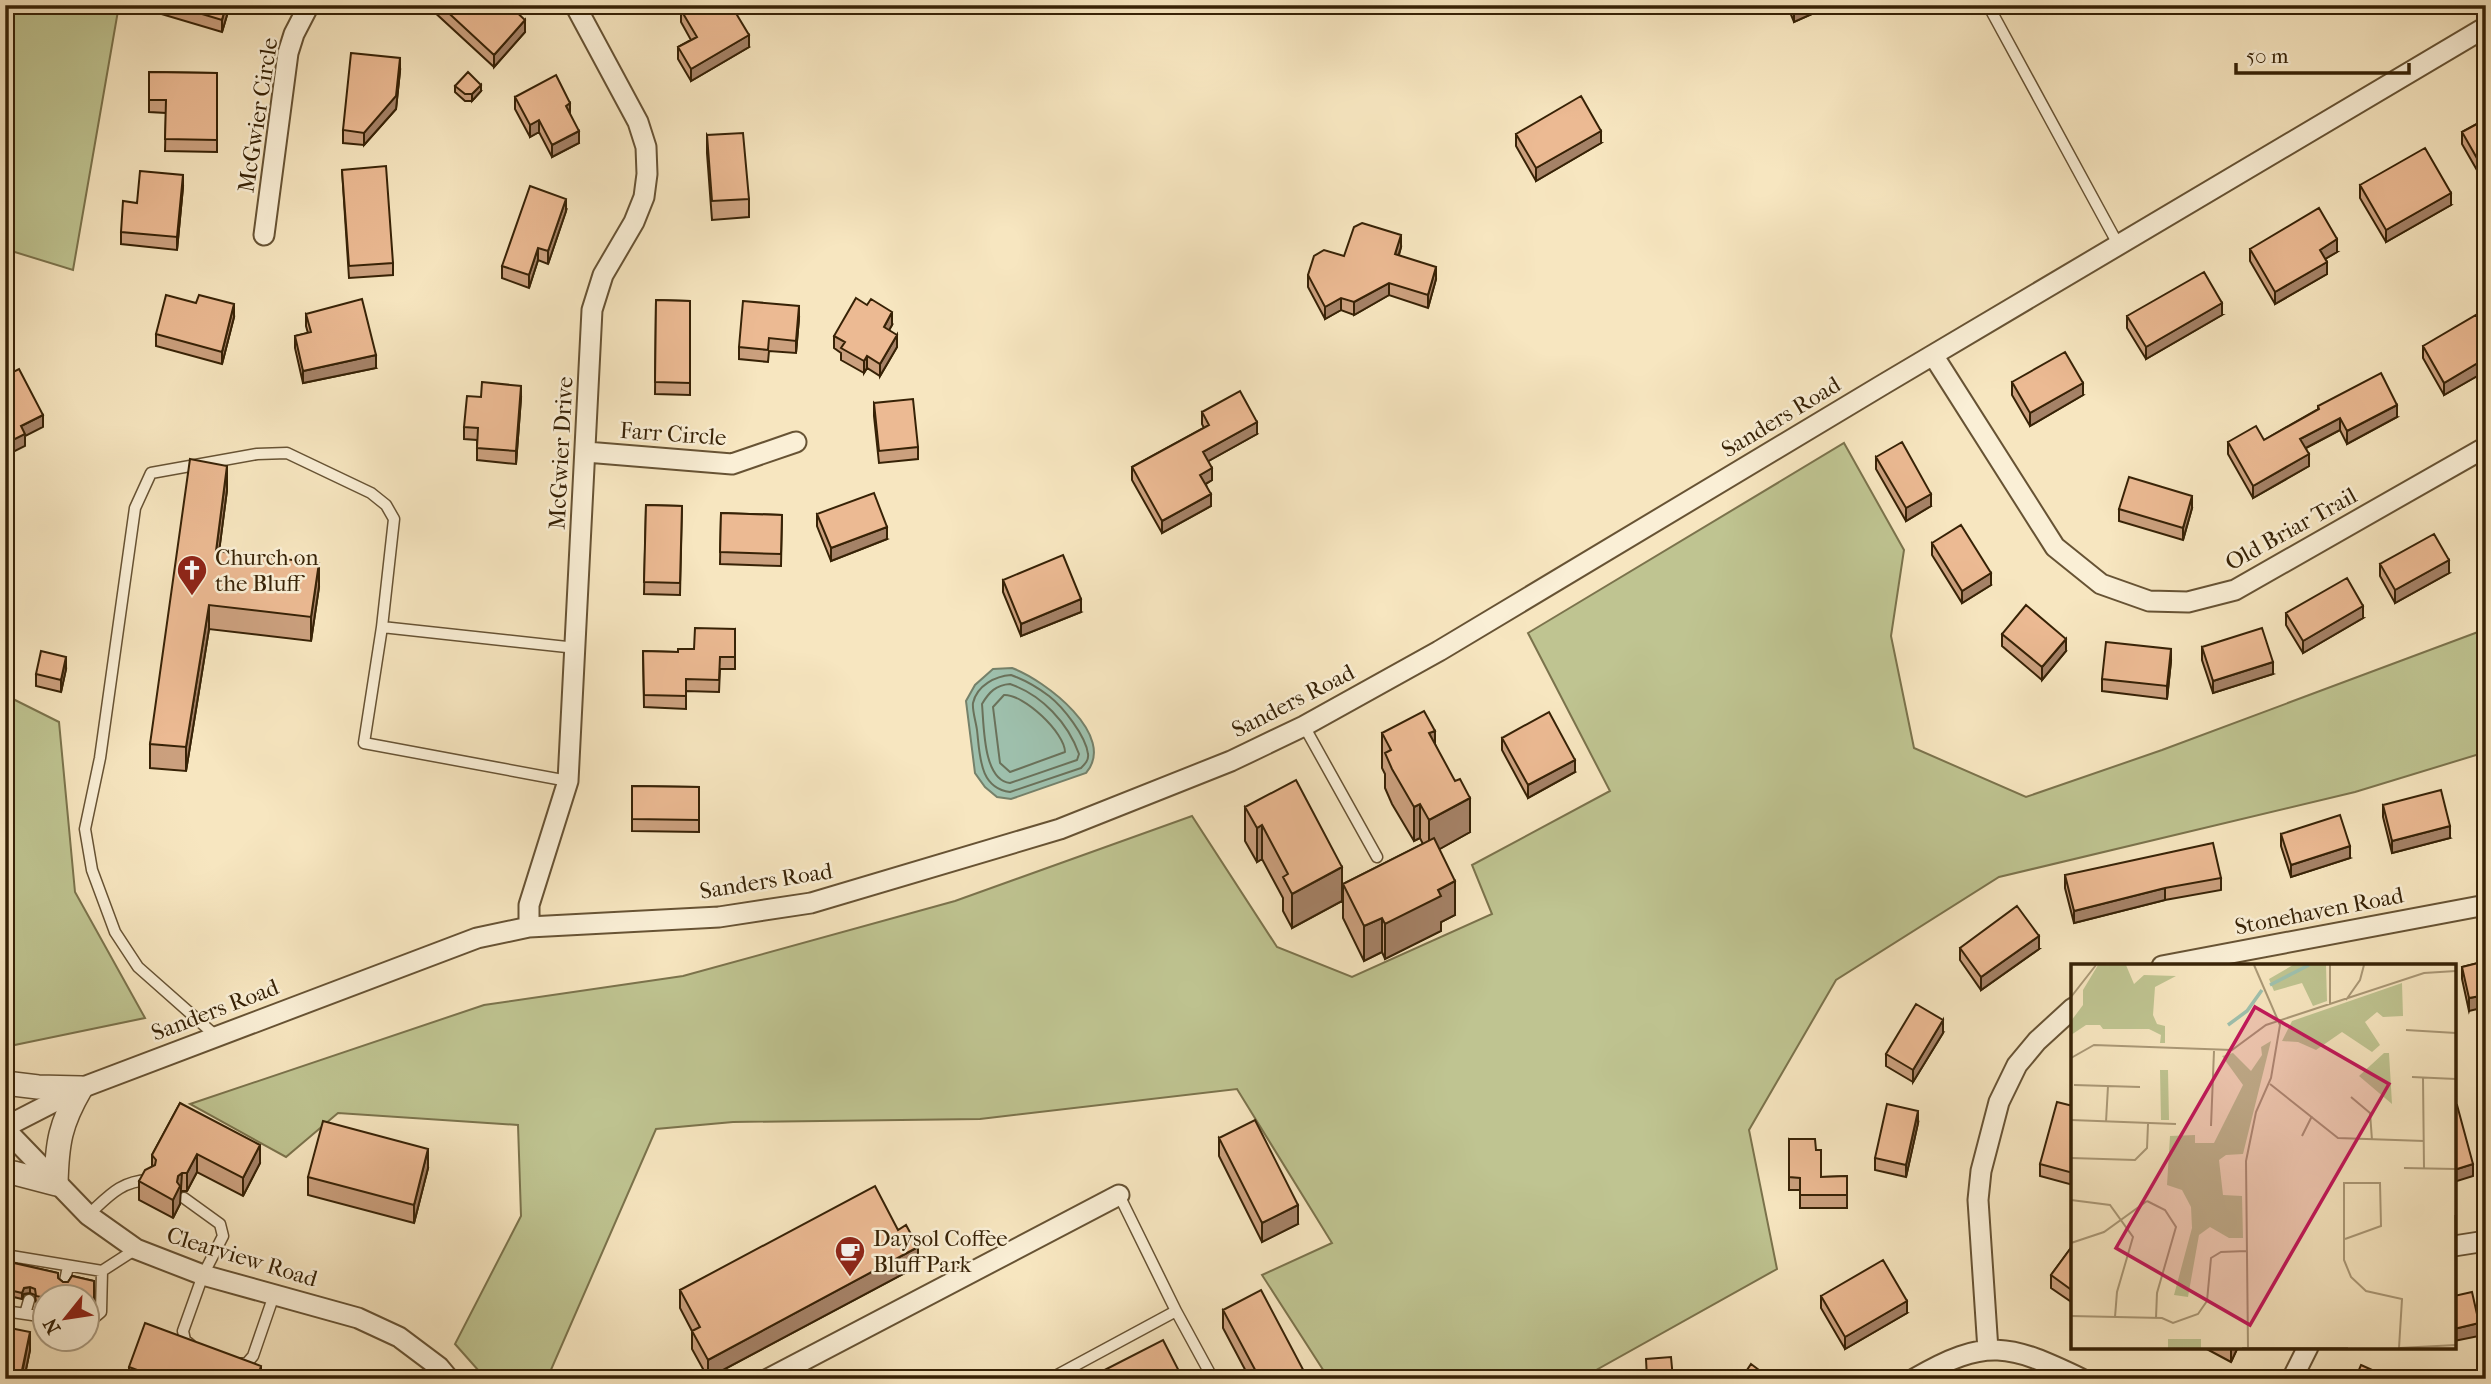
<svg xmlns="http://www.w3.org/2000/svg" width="2491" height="1384" font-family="'IM FELL French Canon',serif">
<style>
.green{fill:#bfc491;stroke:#7b734c;stroke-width:2}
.water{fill:#9ec0ad;stroke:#75816a;stroke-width:2}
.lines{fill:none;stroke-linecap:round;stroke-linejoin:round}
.shore{stroke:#6a715a;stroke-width:2}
.service-casing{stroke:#675334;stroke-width:13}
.minor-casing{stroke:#675334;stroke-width:23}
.tertiary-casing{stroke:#675334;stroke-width:26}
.service{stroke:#faefd6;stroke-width:10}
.minor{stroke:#faefd6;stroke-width:19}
.tertiary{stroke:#faefd6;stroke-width:23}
.wall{fill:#cba07e;stroke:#372206;stroke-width:2}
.shaded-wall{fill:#a58267;stroke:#372206;stroke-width:2}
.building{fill:#ecba93;stroke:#372206;stroke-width:2}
.labels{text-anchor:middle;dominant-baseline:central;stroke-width:5;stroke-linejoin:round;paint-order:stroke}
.street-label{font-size:23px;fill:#372206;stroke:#faefd6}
.poi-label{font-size:23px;fill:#372206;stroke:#faefd6;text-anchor:start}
.inset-river{fill:none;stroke:#9ec0ad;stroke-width:3.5}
.inset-road{fill:none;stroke:#aa9876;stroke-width:2}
.view{fill:#c2185b;fill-opacity:0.15;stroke:#c2185b;stroke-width:3.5}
.inset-edge{fill:none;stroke:#372206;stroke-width:3.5}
</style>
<rect width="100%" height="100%" fill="#f7e6c0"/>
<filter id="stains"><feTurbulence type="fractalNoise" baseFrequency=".00286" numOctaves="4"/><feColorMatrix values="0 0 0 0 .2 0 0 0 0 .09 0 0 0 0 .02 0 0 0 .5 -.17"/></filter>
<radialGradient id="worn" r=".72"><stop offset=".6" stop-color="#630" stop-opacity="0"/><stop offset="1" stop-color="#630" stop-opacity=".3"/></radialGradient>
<path class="green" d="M5,5H119L73,270L5,249Z
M1844,443L1904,550L1891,636L1914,748L2026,797L2162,750L2486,629V752L2355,792L1999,877L1836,980L1749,1130L1777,1269L1580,1379H1329L1262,1275L1332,1243L1237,1089L980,1119L733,1122L656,1129L547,1379H486L455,1344L521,1216L518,1125L338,1113L286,1157L190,1104L484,1005L683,976L955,901L1192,816L1277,947L1352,977L1492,914L1472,865L1610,791L1528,633Z
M5,695L59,722L75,892L145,1018L5,1047Z"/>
<path class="water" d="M1012,668C1045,680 1118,736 1086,773L1011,799L997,797L985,787L975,773L966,701L975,685L993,669Z"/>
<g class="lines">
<path class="shore" d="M1011,675C1025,680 1037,687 1049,696C1063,707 1086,736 1088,754C1089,760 1085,764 1081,768L1010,792C979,788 980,755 977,730C976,722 972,710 973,703C977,685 996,676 1011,675Z
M1010,684C1042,695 1068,723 1079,754L1077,760L1010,783C983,780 984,726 982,704C989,692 996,685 1010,684Z
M1004,695C1024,694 1065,733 1065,752L1010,772L1000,763L993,707Z"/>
<g class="service-casing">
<path id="service" d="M1988,5L2119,246
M1304,726L1377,857
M568,781L364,743L382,627L576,648
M216,1036L138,967L115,932L92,870L85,829L100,758L135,508L151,473L257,454L287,453L371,493L386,505L394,519L382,627
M184,1198L220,1224L223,1236L203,1275L183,1331L185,1340L191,1345
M88,1215C108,1197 120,1181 149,1180
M5,1255L102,1271L136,1249
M65,1281L68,1266
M5,1311L46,1317
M1176,1311L1213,1379
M25,1314L29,1300
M88,1323L101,1312L102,1271
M237,1364L247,1363L253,1356L274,1295
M1050,1379L1176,1311L1119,1195"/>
</g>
<g class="minor-casing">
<path id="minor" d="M264,235L288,53L294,34L309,5
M1933,355L2055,547L2101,584L2149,601L2188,602L2235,590L2486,447
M586,452L732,464L796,442
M529,927V905L568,781L592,310L603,275L634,222L644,197L647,174L646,147L638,122L575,5
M2162,966L2486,905
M5,1127L81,1088L477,938L529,927L719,917L811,903L1060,829L1231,761L1304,726L1439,651L1884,384L2486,27
M5,1129L88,1215L136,1249L203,1275L358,1318L399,1337L439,1367L449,1379
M2454,1246L2486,1241
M1988,1350L1978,1200L1981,1171L1999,1102L2017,1065L2037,1041L2073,1008
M768,1379L1119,1195
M1914,1379C1986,1337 2009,1344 2082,1379
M2292,1379L2308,1347"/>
</g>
<g class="tertiary-casing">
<path id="tertiary" d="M5,1083L38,1087L81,1088C60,1124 57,1143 56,1184L14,1173L5,1174"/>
</g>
<use href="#service" class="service"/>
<use href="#minor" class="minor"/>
<use href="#tertiary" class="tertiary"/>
</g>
<path class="wall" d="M158,5H230L222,32L158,13Z
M431,5H509L525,32L494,67L431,9Z
M1787,5H1832L1794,22Z
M681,10L749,47L691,81L678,59V47L691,40L681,22Z
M400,71L396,109L364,145L343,143V130Z
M149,72L217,73V152L165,151L166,113L149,112Z
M455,86L481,91L472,101H465L455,92Z
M515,97L570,115L579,143L552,157L539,132L530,137L515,109Z
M2486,119V168L2478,172L2462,144V132Z
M1516,134L1601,143L1536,181L1516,146Z
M707,135L749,199V217L712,220L707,153Z
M342,170L393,263V275L349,278Z
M2360,185L2451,205L2386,242L2360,198Z
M183,187L177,250L121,244V232L137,203Z
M566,211L548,264L538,260L529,288L502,278V266Z
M1401,247L1399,255L1436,279L1428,308L1389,295L1354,315L1341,310L1325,319L1308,287V275L1344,256Z
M2250,249L2337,252L2325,259L2327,274L2275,304L2250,261Z
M656,300L690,301V395L655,394Z
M306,314L376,368L303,383L295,348V336L308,333L306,326Z
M2222,315L2146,359L2127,328V316Z
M234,317L222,364L156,346V334Z
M799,318L796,353L769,351L768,362L739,359V347Z
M892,325L889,330L897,347L880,376L867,368L864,373L841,360V353L834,348V336Z
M2486,333V371L2444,395L2423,358V346Z
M2012,382L2083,395L2030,426L2012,395Z
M521,398L516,464L477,460V440L464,439V427Z
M874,403L918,447V459L879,463L874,416Z
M2318,406L2397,417L2347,444L2340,430L2306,448L2309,466L2253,498L2228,454V442L2264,440L2318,409Z
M1202,412L1257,434L1208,461L1212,480L1206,484L1211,506L1162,533L1132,480V467L1204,428L1202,424Z
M1876,457L1931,506L1906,521L1876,469Z
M227,490L219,551L319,587L311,641L209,629L186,771L150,768V744Z
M646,505L682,506L680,595L644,594Z
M2192,508L2183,540L2119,521V509Z
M721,513L782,515L781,566L720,564Z
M817,514L887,539L831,561L817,526Z
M1932,543L1991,585L1962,603L1932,555Z
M2380,564L2449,573L2395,603L2380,576Z
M1003,580L1081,612L1021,636L1003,592Z
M2286,613L2363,618L2303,653L2286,625Z
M735,629V669H720L719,692L686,691V709L644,707L643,651L678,652L694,649Z
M2002,634L2066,651L2042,680L2002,646Z
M2202,647L2273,674L2213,693L2202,660Z
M2171,661L2167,699L2102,691V679Z
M66,669L61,692L36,686V674Z
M1382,733L1435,744L1470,832L1439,849L1455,915L1441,922V931L1385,959L1382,952L1364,961L1343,918V884L1423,844L1420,838L1414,841L1392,804L1385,788V774L1382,768Z
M1502,738L1575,772L1528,798L1502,750Z
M632,786L699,787V832L632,831Z
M2383,805L2450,838L2392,853L2383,817Z
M1245,807L1342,901L1292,928L1283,911V898L1262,859L1257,862L1245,841Z
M2281,834L2350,858L2291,877L2281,846Z
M2065,875L2221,878V890L2165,900L2074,923L2065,888Z
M1960,948L2039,949L1981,990L1960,960Z
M2486,961L2469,1011L2462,979V967Z
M1943,1033L1913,1082L1886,1066V1054Z
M180,1103L260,1163L243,1196L197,1172L187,1191H182L180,1192V1204L173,1218L139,1200V1181L152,1167V1155Z
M2073,1106V1185L2040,1176V1164Z
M1918,1123L1906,1177L1875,1170V1158Z
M1219,1138L1298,1224L1262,1242L1219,1156Z
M1789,1139L1816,1150L1821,1177L1847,1176V1208H1800V1190H1789Z
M428,1168L414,1223L308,1195V1177Z
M2073,1245V1303L2051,1288V1275Z
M5,1261L58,1273V1278L63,1282H68L72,1276L94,1281V1308L88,1314V1297H46V1304L36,1302L35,1295L30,1293L24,1294L22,1299L5,1295Z
M918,1266L708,1378L692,1349V1331L680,1308V1290Z
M1821,1296L1907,1313L1845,1349L1821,1308Z
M1223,1310L1308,1379H1250L1223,1328Z
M5,1327L30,1350L24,1379H5Z
M2203,1347H2238L2231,1362Z
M129,1367L261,1379H129Z"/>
<path class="shaded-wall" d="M226,5H230L222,32V20Z
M1804,5H1832L1794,22V10Z
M525,20V32L494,67V55Z
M749,35V47L691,81V69Z
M400,58V71L396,109L364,145V133Z
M481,85V91L472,101V94Z
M570,103V115L566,106Z
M539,120V132L530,137V125Z
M579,131V143L552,157V145Z
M1601,131V143L1536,181V168Z
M2486,155V168L2478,172V160Z
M183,175V187L177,250V237Z
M2451,193V205L2386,242V230Z
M566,199V211L548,264V251Z
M1401,235V247L1395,266V254Z
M2337,239V252L2320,262V250Z
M538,248V260L529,288V275Z
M2327,262V274L2275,304V292Z
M1436,267V279L1428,308V295Z
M1389,283V295L1354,315V302Z
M1341,298V310L1325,319V307Z
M2222,303V315L2146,359V347Z
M234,304V317L222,364V352Z
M799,306V318L796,353V341Z
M892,312V325L884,339V327Z
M897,335V347L880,376V364Z
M376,355V368L303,383V371Z
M867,356V368L864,373V361Z
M2486,358V371L2444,395V383Z
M2083,383V395L2030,426V413Z
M521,386V398L516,464V451Z
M2397,405V417L2347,444V431Z
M43,415V427L25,436V446L5,456V444L21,426Z
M2340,418V430L2300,451V439Z
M1257,422V434L1203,464V452Z
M2309,454V466L2253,498V486Z
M227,466V490L216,575V551Z
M1212,468V480L1200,487V475Z
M1211,494V506L1162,533V521Z
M1931,494V506L1906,521V508Z
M2192,496V508L2183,540V528Z
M887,527V539L831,561V548Z
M2449,560V573L2395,603V590Z
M319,563V587L311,641V617Z
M1991,573V585L1962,603V591Z
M1081,599V612L1021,636V624Z
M209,605V629L186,771V747Z
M2363,606V618L2303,653V641Z
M2066,639V651L2042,680V667Z
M2171,649V661L2167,699V686Z
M66,657V669L61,692V680Z
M2273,662V674L2213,693V681Z
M1435,731V765L1429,733Z
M1575,760V772L1528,798V785Z
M1470,798V832L1429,855V820Z
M1420,804V838L1414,841V807Z
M1262,825V859L1257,862V828Z
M2450,826V838L2392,853V841Z
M2350,846V858L2291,877V865Z
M1342,867V901L1292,928V894Z
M1455,881V915L1441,922V931L1385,959V924L1438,890Z
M2165,888V900L2074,923V911Z
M1382,918V952L1364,961V926Z
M2039,936V949L1981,990V977Z
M2486,995V1007L2469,1011V998Z
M1943,1020V1033L1913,1082V1070Z
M1918,1111V1123L1906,1177V1165Z
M260,1145V1163L243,1196V1178Z
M428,1149V1168L414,1223V1205Z
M197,1154V1172L187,1191V1173Z
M2473,1164V1176L2454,1182V1170Z
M182,1173L180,1204L173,1218V1200L178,1176Z
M1298,1205V1224L1262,1242V1223Z
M918,1247V1266L708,1378V1360Z
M94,1281V1308L88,1314V1307Z
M30,1287V1293L24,1294L22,1299V1293L24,1288Z
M1907,1301V1313L1845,1349V1337Z
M2479,1323V1336L2454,1341V1329Z
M30,1332V1350L24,1379H21Z
M2232,1347H2238L2231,1362V1349Z
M261,1366V1379H257Z"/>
<path class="building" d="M172,5H226L222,20Z
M440,5H509L525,20L494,55Z
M689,5H731L749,35L691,69L678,47L697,37L681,10Z
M1792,5H1804L1794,10Z
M351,53L400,58L396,96L364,133L343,130Z
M149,72L217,73V140L165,139L166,100H149Z
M468,72L481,85L472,94H465L455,86Z
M556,75L570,103L566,106L579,131L552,145L539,120L530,125L515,97Z
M1581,96L1601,131L1536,168L1516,134Z
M2486,119V155L2478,160L2462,132Z
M743,133L749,199L712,201L707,135Z
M2425,148L2451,193L2386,230L2360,185Z
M386,166L393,263L349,266L342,170Z
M140,171L183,175L177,237L121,232L123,201L137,203Z
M530,186L566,199L548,251L538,248L529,275L502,266Z
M2319,208L2337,239L2320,250L2327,262L2275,292L2250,249Z
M1362,223L1401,235L1395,254L1436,267L1428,295L1389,283L1354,302L1341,298L1325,307L1308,275L1314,256L1324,250L1344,256L1354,227Z
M2204,272L2222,303L2146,347L2127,316Z
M166,295L196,303L199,295L234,304L222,352L156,334Z
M856,298L867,305L871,299L892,312L884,327L897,335L880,364L867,356L864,361L841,348L845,342L834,336Z
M362,299L376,355L303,371L295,336L311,332L306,314Z
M656,300L690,301V383L655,382Z
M743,301L799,306L796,341L769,338L768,350L739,347Z
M2476,315L2486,333V358L2444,383L2423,346Z
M2065,352L2083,383L2030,413L2012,382Z
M19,369L43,415L21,426L25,434L5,444V376Z
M2381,373L2397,405L2347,431L2340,418L2300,439L2309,454L2253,486L2228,442L2256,426L2264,440L2319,409L2318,406Z
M482,382L521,386L516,451L477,448L478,428L464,427L467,396L481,397Z
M1240,391L1257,422L1203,452L1212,468L1200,475L1211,494L1162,521L1132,467L1209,425L1202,412Z
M913,399L918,447L879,451L874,403Z
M1902,442L1931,494L1906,508L1876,457Z
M190,459L227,466L216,551L319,563L311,617L209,605L186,747L150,744Z
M2129,477L2192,496L2183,528L2119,509Z
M874,493L887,527L831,548L817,514Z
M646,505L682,506L680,583L644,582Z
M721,513L782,515L781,554L720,552Z
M1961,525L1991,573L1962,591L1932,543Z
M2434,534L2449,560L2395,590L2380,564Z
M1063,555L1081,599L1021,624L1003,580Z
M2347,578L2363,606L2303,641L2286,613Z
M2026,605L2066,639L2042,667L2002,634Z
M695,628L735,629V657H720L719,680L686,679V696L644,695L643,651L678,652V649H694Z
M2262,628L2273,662L2213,681L2202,647Z
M2106,642L2171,649L2167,686L2102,679Z
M41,651L66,657L61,680L36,674Z
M1424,711L1435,731L1429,733L1455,781L1460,779L1470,798L1429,820L1420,804L1414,807L1392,769L1385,753L1391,750L1382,733Z
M1549,712L1575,760L1528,785L1502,738Z
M1296,780L1342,867L1292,894L1283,877L1288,874L1262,825L1257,828L1245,807Z
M632,786L699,787V820L632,819Z
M2441,790L2450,826L2392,841L2383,805Z
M2340,815L2350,846L2291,865L2281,834Z
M1434,838L1455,881L1438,890L1441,896L1385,924L1382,918L1364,926L1343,884Z
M2213,843L2221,878L2165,888L2074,911L2065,875Z
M2017,906L2039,936L1981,977L1960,948Z
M2486,961V995L2469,998L2462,967Z
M1916,1004L1943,1020L1913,1070L1886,1054Z
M2057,1102L2073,1106V1173L2040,1164Z
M180,1103L260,1145L243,1178L197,1154L187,1173H182L178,1176L177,1182L180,1186L173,1200L139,1181L145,1170L155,1165L156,1160L152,1155Z
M1887,1104L1918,1111L1906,1165L1875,1158Z
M2457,1105L2473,1164L2454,1170V1106Z
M1255,1120L1298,1205L1262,1223L1219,1138Z
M323,1121L428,1149L414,1205L308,1177Z
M1789,1139H1815L1816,1150H1821V1177L1847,1176V1195H1800V1178L1789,1177Z
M875,1186L898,1230L906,1225L918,1247L708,1360L692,1331L700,1327L680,1290Z
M2073,1245V1291L2051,1275Z
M1883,1260L1907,1301L1845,1337L1821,1296Z
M5,1261L58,1273V1278L63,1282H68L72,1276L94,1281V1302L88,1307V1297H46V1298L36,1296L35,1289L30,1287L24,1288L22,1293L5,1289Z
M1261,1290L1308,1379H1260L1223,1310Z
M2472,1292L2479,1323L2454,1329V1296Z
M145,1323L261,1366L257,1379H149L151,1375L129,1367Z
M5,1327L30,1332L21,1375L5,1372Z
M1163,1340L1183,1379H1087Z
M1671,1357L1673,1379H1647L1646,1359Z
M1751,1364L1771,1379H1741Z
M2361,1365L2392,1379H2355Z
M1592,1374L1595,1379H1582Z"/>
<defs>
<g id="church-pin" transform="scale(1.575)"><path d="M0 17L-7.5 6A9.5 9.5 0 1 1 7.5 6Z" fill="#8f2418" stroke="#faefd6"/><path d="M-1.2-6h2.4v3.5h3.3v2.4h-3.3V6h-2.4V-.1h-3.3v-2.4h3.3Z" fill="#fff"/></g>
<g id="cafe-pin" transform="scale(1.575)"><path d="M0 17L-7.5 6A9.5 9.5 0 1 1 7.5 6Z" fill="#8f2418" stroke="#faefd6"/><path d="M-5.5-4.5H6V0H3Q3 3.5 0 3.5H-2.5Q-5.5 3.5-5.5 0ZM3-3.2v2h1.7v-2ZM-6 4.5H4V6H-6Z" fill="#fff"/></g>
</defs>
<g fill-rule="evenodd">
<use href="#church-pin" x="192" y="570"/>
<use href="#cafe-pin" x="850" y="1251"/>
</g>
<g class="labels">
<g class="street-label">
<text transform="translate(258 115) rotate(-81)">McGwier Circle</text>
<text transform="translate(1781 417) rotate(-31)">Sanders Road</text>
<text transform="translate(673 434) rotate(4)">Farr Circle</text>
<text transform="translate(561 453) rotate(-87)">McGwier Drive</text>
<text transform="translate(2291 529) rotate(-29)">Old Briar Trail</text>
<text transform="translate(1293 701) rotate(-27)">Sanders Road</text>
<text transform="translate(766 881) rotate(-9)">Sanders Road</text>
<text transform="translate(2319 911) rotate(-11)">Stonehaven Road</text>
<text transform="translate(215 1010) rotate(-21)">Sanders Road</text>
<text transform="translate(242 1257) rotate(17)">Clearview Road</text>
</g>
<g class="poi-label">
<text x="215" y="557">Church on<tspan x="215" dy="26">the Bluff</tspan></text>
<text x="873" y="1238">Daysol Coffee<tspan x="873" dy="26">Bluff Park</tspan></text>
</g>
</g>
<g transform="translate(2071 964)">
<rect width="385" height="385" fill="#f7e6c0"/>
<path d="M27,1H55L63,20L73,11L105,12L84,23L82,51L86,60L94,62V79H89L90,71L78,65H32L29,61H15L0,71V57L12,41V26ZM222,1H255L256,37L242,42L231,19L203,27L198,15ZM331,19L332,52L312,53L306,48L294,58L309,81L301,88L271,68L245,86L227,78L211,77L221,57ZM200,77L172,190L155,191L148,196L152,231L171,232L172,274H158L139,263L128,271L117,333L103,331L121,264L120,243L111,226L96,221L99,172L124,171V179H143L172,121L151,92L162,89L180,107L191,91L190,83ZM313,89H318L321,140L288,112ZM89,106H97L98,156H90ZM97,375H130V384H97Z" fill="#bfc491"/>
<path class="inset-river" d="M199,21L238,1M157,61L176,47L191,26"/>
<path class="inset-road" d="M0,33L25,1M275,36L289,16L293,1M259,40V1M335,66L385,69M0,94L23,81L161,86L195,61L353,9L385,7M341,113L385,115M352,114L353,204M199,120L267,174L353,177M3,121L69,123M280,133L299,149L301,176M0,156L105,160M35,158L37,122M140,162L143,87M231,172L241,152M0,194L64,196L76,184L77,160M333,204L385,205M0,236L39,241L62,273L46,328L44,353M76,237L94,246L105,263L86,329L85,354M384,251L385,378M274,275L310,262L309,219H273V296L280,313L295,327L331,335L328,384M0,279L33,268L76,237M0,352L91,354L102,359L127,350L136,337L140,294L150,288L175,287M171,384H277M177,384L175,197L185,148L200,114L209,61L183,1M328,384L385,381"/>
<path class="view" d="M184,43L318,120L179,361L45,284Z"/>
<rect width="385" height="385" class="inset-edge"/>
</g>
<rect width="2491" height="1384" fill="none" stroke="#f7e6c0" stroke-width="28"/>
<rect x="7" y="7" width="2477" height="1370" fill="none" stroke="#372206" stroke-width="3.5"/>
<rect x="14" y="14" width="2463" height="1356" fill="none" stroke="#372206" stroke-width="2"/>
<g transform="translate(66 1318) rotate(240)"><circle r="33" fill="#faefd6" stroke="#ac9d83" stroke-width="2"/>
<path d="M0-5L12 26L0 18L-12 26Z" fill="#8f2418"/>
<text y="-10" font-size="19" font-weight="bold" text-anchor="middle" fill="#372206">N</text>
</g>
<path d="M2236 63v10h173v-10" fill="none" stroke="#372206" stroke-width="3.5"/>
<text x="2246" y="63" font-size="21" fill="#372206" stroke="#faefd6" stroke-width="5" paint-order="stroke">50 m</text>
<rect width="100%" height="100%" filter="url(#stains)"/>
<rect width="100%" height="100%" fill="url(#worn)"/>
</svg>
